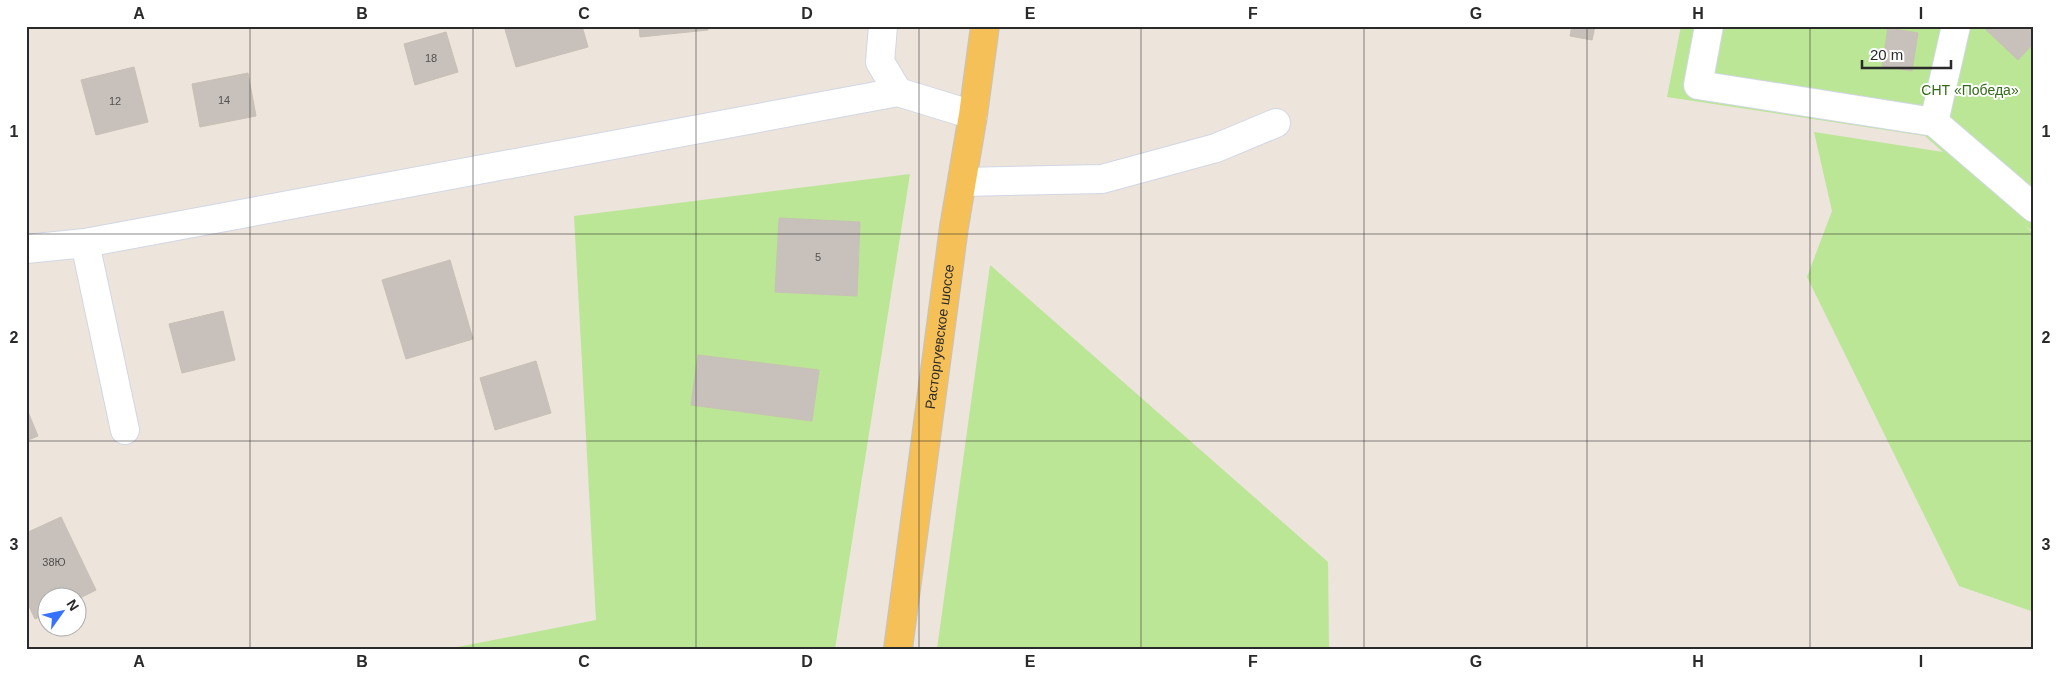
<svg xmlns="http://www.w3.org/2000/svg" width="2060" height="675" font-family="Helvetica,sans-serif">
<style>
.green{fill:#bae696}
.building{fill:#c8c1bb;stroke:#c8c0b5}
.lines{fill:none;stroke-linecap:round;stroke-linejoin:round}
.minor-casing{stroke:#d1d7e4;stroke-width:30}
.major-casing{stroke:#c3c3c3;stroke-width:30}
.minor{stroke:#fff;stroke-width:28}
.major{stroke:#f6c058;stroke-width:28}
.grid{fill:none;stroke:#2a2a2a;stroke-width:1;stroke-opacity:0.55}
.labels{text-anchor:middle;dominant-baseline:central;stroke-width:4;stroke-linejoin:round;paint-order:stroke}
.number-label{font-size:11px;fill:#52504e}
.park-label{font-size:14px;fill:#326a17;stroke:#fff}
.street-label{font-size:14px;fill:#2a2a2a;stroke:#fff}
.neatline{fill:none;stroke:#2a2a2a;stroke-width:2}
.grid-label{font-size:16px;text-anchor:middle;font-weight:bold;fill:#2a2a2a}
</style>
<rect width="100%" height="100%" fill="#ede4dc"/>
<path class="green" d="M1681,26H2034V232L2024,225L2034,234V612L1959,586L1807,277L1832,211L1814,132L1943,152L1925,136L1667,97Z
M910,174L835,649H447L596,620L574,216Z
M990,265L1328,562L1329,649H937Z"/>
<path class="building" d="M504,26H582L588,47L516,67Z
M639,26H707L708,30L640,37Z
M1572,26H1595L1592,40L1570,36Z
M1982,26H2034V43L2018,60Z
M1888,28L1918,33L1912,71L1882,66Z
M446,32L458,72L415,85L404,44Z
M134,67L148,122L96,135L81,80Z
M248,73L256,116L200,127L192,84Z
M779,218L860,222L857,296L775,292Z
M450,260L473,339L406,359L382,280Z
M223,311L235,360L182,373L169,324Z
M698,355L819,370L812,421L691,405Z
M536,361L551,413L495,430L480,378Z
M26,407L38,436L26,441Z
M61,517L96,590L78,599L48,598V613L35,619L26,600V533Z"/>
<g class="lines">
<g class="minor-casing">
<path id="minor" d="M883,26L880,62L898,92
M1709,26L1698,85L1934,122L2034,208
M1934,122L1956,26
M962,182L1102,179L1216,148L1276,123
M85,243L125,430
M26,249L85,243L898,92L973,115"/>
</g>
<g class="major-casing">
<g id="major">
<path id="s1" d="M898,649L954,227L973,115L985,26"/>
</g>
</g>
<use href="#minor" class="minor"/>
<use href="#major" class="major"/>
</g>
<path class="grid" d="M250,26V649M473,26V649M696,26V649M919,26V649M1141,26V649M1364,26V649M1587,26V649M1810,26V649M26,234H2034M26,441H2034"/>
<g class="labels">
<g class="number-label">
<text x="431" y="58">18</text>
<text x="224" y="100">14</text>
<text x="115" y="101">12</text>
<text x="818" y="257">5</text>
<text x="54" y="562">38Ю</text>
</g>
<g class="park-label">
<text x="1970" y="90">СНТ «Победа»</text>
</g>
<g class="street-label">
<text stroke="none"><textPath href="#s1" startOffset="315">Расторгуевское шоссе</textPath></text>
</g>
</g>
<rect width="2060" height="675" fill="none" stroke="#ffffff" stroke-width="55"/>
<g transform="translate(62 612) rotate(57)"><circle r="24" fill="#ffffff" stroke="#aaaaaa"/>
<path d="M0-4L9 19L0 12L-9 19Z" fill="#3772ff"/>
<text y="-8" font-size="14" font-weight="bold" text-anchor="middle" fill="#2a2a2a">N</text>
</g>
<path d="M1862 60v8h89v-8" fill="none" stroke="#2a2a2a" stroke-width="2.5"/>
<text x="1870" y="60" font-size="15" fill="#2a2a2a" stroke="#ffffff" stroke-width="4" paint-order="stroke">20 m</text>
<rect x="28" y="28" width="2004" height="620" class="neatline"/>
<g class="grid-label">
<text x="139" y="19">A</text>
<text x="362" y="19">B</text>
<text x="584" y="19">C</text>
<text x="807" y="19">D</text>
<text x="1030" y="19">E</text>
<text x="1253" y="19">F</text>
<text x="1476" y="19">G</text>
<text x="1698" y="19">H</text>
<text x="1921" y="19">I</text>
<text x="14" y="137">1</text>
<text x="2046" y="137">1</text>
<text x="14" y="343">2</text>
<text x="2046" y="343">2</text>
<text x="14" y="550">3</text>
<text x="2046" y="550">3</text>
<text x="139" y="667">A</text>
<text x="362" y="667">B</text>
<text x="584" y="667">C</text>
<text x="807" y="667">D</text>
<text x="1030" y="667">E</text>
<text x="1253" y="667">F</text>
<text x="1476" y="667">G</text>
<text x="1698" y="667">H</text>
<text x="1921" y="667">I</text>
</g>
</svg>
